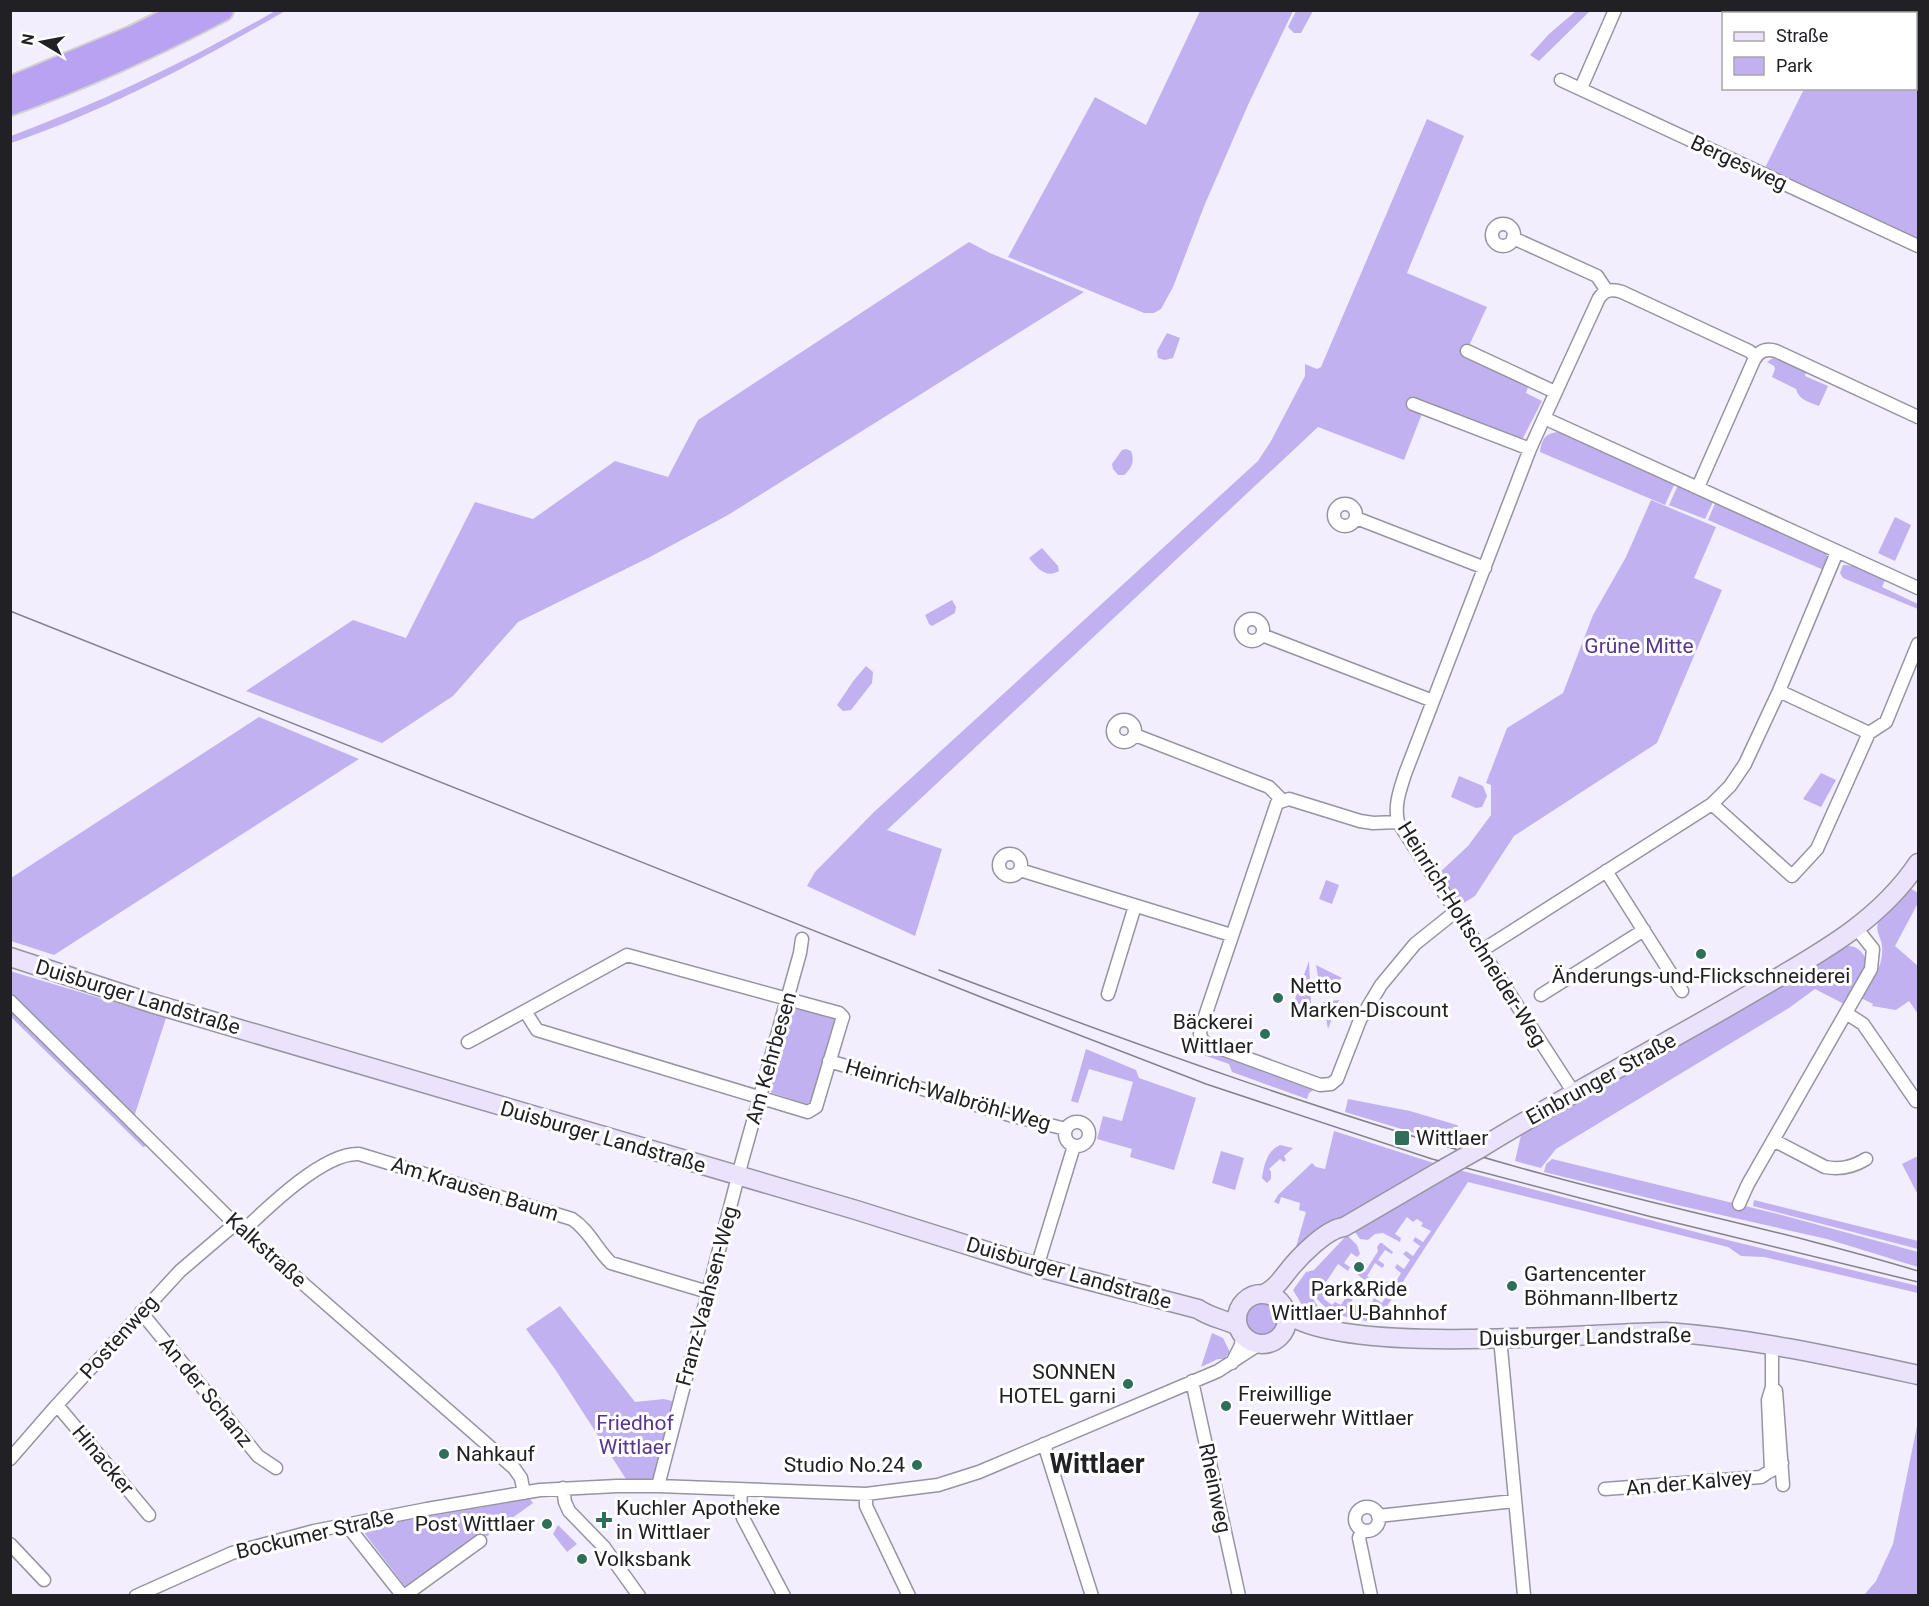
<svg xmlns="http://www.w3.org/2000/svg" width="1929" height="1606" font-family="Roboto,sans-serif">
<style>
.green{fill:#c2b1f1}
.lines{fill:none;stroke-linecap:round;stroke-linejoin:round}
.street-casing{stroke:#9794a2;stroke-width:15}
.secondary-casing{stroke:#9794a2;stroke-width:21}
.highway-casing{stroke:#d3d2d3;stroke-width:26}
.street{stroke:#fff;stroke-width:12}
.secondary{stroke:#eae3fb;stroke-width:18}
.highway{stroke:#b9a2f1;stroke-width:22}
.tram{stroke:#84818b;stroke-width:1.5}
.secondary-bridge-casing{stroke:#9794a2;stroke-width:21;stroke-linecap:butt}
.secondary-bridge{stroke:#eae3fb;stroke-width:18}
.poi-dot{fill:#2f6e5b;stroke:#fff;stroke-width:2}
.labels{text-anchor:middle;dominant-baseline:central;stroke-width:6;stroke-linejoin:round;paint-order:stroke}
.street-label{font-size:21px;fill:#212025;stroke:#fff}
.park-label{font-size:21px;fill:#573591;stroke:#fff}
.poi-label{font-size:21px;fill:#212025;stroke:#fff;text-anchor:start}
.district-label{font-size:27px;font-weight:bold;fill:#212025;stroke:#fff}
</style>
<rect width="100%" height="100%" fill="#f2eefd"/>
<path class="green" d="M275,11H285C197,62 107,110 11,143V136C102,102 190,60 275,11Z
M1200,11H1293L1248,105L1205,204L1173,287L1161,309L1154,313H1144L1008,257L1095,97L1146,125Z
M1296,11H1313L1301,33H1294L1288,27Z
M1576,11H1590L1539,61L1530,55L1549,34Z
M1916,62L1918,64V242L1765,168L1804,89L1916,88Z
M1427,119L1464,136L1407,273L1487,307L1467,350L1530,382L1526,393L1542,401L1523,438L1504,436L1423,411L1404,460L1318,427L887,830L942,849L915,936L807,886L815,872L874,812L1258,461L1271,441L1305,376V364L1317,369L1321,367Z
M969,242L990,253L1084,292L728,515L648,558L518,622L453,696L382,743L246,691L353,620L406,638L475,502L533,519L615,461L668,477L698,420Z
M1167,333L1180,338L1173,358L1165,360L1158,358L1157,351Z
M1773,358L1806,372L1805,376L1828,386L1819,406C1809,402 1799,400 1796,389L1772,377L1775,369L1774,366L1767,362Z
M1557,432L1569,434L1675,483L1665,505L1540,452C1542,440 1544,434 1557,432Z
M1126,449L1131,451C1135,461 1132,468 1124,475H1118L1113,469L1112,464L1122,450Z
M1679,483L1714,500L1705,519L1669,505Z
M1651,500L1716,527L1694,578L1722,590L1657,743L1514,836L1475,896L1462,904L1438,874L1468,846L1491,815V785L1486,783L1507,728L1563,693L1593,615L1626,557Z
M1716,501L1825,551L1829,560L1826,571L1708,520Z
M1895,517L1911,525L1895,561L1878,553Z
M1042,548L1058,566L1059,571C1046,579 1037,568 1029,558Z
M1843,565L1859,566L1886,578L1882,587L1918,604V609L1843,578L1840,573Z
M952,600L956,607L955,613L932,626L929,624L925,615Z
M866,666L873,672L872,683L851,710L843,711L837,705L854,680Z
M259,717L359,759L54,955L11,941V878Z
M1821,773L1836,780L1821,807L1803,799Z
M1459,776L1483,786L1487,796L1482,807L1476,808L1451,797Z
M1326,880L1339,885L1332,904L1319,899Z
M1910,888L1918,893V903L1895,946L1918,966V1014L1909,1001L1896,1010L1872,1006L1873,1004L1861,998C1872,981 1884,966 1882,946C1881,937 1875,931 1878,923Z
M1848,946C1857,946 1860,950 1865,957V968L1844,1004L1815,989L1789,1008L1556,1149L1541,1168L1515,1161L1522,1131Z
M1309,961L1311,1003L1293,1005Z
M1316,965L1342,978L1321,994Z
M10,971L166,1018L134,1117L11,992Z
M1339,1000L1328,1029L1323,1002Z
M791,1005L836,1018L815,1098L807,1104L772,1093L768,1088Z
M10,1009L138,1134L146,1146L143,1147L11,1017Z
M1188,1044L1313,1090L1309,1093L1307,1099L1232,1072L1229,1064L1186,1049Z
M1086,1049L1136,1070L1139,1078L1196,1098L1174,1170L1130,1157L1132,1149L1097,1139L1103,1116L1122,1121L1133,1082L1089,1069L1078,1103L1071,1101Z
M1348,1099L1410,1111L1457,1125L1467,1141L1458,1146L1345,1112Z
M1334,1131L1440,1165L1294,1254L1306,1212L1299,1210L1300,1203L1281,1197L1279,1204L1274,1202L1278,1195L1312,1163L1316,1167L1325,1169Z
M1280,1145L1293,1148L1284,1156L1286,1160L1284,1162L1280,1159L1269,1169L1271,1172V1179L1267,1183L1262,1178C1264,1165 1267,1151 1280,1145Z
M1221,1151L1244,1158L1235,1190L1212,1183Z
M1918,1156V1195L1902,1164Z
M1552,1159L1778,1214L1918,1252V1267L1827,1239L1677,1205L1544,1172L1546,1164Z
M1459,1170L1711,1236L1918,1286V1293L1764,1257L1741,1256L1728,1247L1468,1182L1376,1323C1349,1317 1331,1318 1314,1295L1312,1297L1319,1308L1302,1305L1293,1290L1306,1272L1314,1270L1347,1235L1357,1245L1360,1254L1357,1257L1351,1253L1344,1263L1350,1267L1348,1271L1338,1264L1320,1291L1325,1295L1324,1299L1332,1305L1335,1302L1341,1305L1351,1289L1345,1284L1347,1280L1366,1292L1364,1296L1357,1292L1351,1302L1372,1317L1379,1307L1372,1302L1374,1298L1382,1303L1390,1290L1383,1285L1385,1281L1393,1286L1401,1273L1395,1268L1397,1264L1404,1269L1410,1260L1403,1254L1406,1251L1413,1256L1420,1246L1413,1241L1415,1237L1423,1242L1431,1231L1421,1226L1423,1223L1417,1219L1413,1222L1407,1217L1395,1234L1401,1238L1400,1242L1383,1233L1375,1234L1368,1240L1360,1239L1355,1232Z
M1754,1200L1918,1241V1249L1753,1206Z
M1380,1243H1382L1393,1252L1392,1254L1385,1250L1378,1260L1384,1264V1266L1382,1268L1375,1263L1367,1276L1373,1281L1370,1284L1358,1275L1361,1270L1365,1272L1378,1251L1377,1247Z
M1243 1320a17 17 0 1 1 34 0a17 17 0 1 1-34 0Z
M560,1306L635,1402L664,1399L676,1402L655,1477L650,1479H626L555,1369L526,1329Z
M1212,1333L1223,1338L1230,1352L1224,1359H1218L1201,1367Z
M1918,1421V1595H1864L1876,1581L1893,1544Z
M530,1499L533,1503L480,1541L407,1589L365,1534L368,1527Z
M558,1525L577,1544L567,1552L553,1534Z"/>
<g class="lines">
<g class="street-casing">
<path id="street" d="M1561,80L1918,246
M1581,88L1615,10
M1492 235a11 11 0 1 1 22 0a11 11 0 1 1-22 0Z
M1513,238L1597,276L1607,291
M1467,351L1555,392
M1756,357L1749,351L1622,292C1613,289 1605,289 1599,298L1544,418L1918,588
M1413,404L1530,449
M1544,418L1530,449L1405,774C1400,790 1394,805 1398,822L1574,1093
M1698,487L1754,360C1759,351 1766,348 1776,351L1918,417
M1334 515a11 11 0 1 1 22 0a11 11 0 1 1-22 0Z
M1356,518L1485,568
M1241 630a11 11 0 1 1 22 0a11 11 0 1 1-22 0Z
M1262,635L1433,701
M1779,691L1869,733L1886,722L1918,644
M1113 731a11 11 0 1 1 22 0a11 11 0 1 1-22 0Z
M1135,735L1269,787L1282,800
M1712,804L1792,876L1817,849L1869,733
M1398,822L1373,823L1360,821L1289,799L1277,803L1201,1028L1200,1034L1203,1042L1320,1085L1331,1084L1337,1079L1360,1020L1381,985L1415,944L1455,912
M999 865a11 11 0 1 1 22 0a11 11 0 1 1-22 0Z
M1020,870L1231,935
M1606,871L1682,991
M1481,951L1712,804L1730,786L1745,764L1779,691L1837,552
M627,955L839,1013L843,1017L841,1023L816,1107L808,1112L537,1030L525,1011Z
M1108,994L1135,906
M1541,995L1644,930
M10,1001L235,1224L514,1468L521,1478L524,1493
M1846,1013L1863,1024L1916,1101
M468,1042L525,1011
M829,1061L1013,1116L1066,1129
M1065 1134a12 12 0 1 1 24 0a12 12 0 1 1-24 0Z
M1773,1140L1825,1167C1841,1170 1853,1167 1866,1159
M1739,1204L1748,1184L1871,969L1873,949L1857,929
M243,1231C267,1208 324,1152 359,1154L572,1219C589,1230 597,1250 611,1263L708,1292
M1037,1267L1074,1146
M141,1312L258,1456L276,1468
M1500,1338L1524,1595
M1772,1347V1387L1776,1391L1783,1485
M1232,1363L1241,1345L1242,1334
M1192,1381L1239,1596
M57,1405L149,1515
M1044,1444L1092,1596
M10,1459L57,1405L180,1271L235,1224
M1771,1471L1768,1400L1772,1387
M658,1486L742,1161L800,953L802,939
M563,1488L565,1502L569,1511L604,1547L639,1596
M1605,1489L1761,1477L1782,1463
M741,1490L740,1507L743,1518L784,1596
M866,1494V1506L909,1596
M1355 1519a12 12 0 1 1 24 0a12 12 0 1 1-24 0Z
M1378,1516L1514,1501
M349,1524L350,1529L403,1596
M1362,1530L1359,1538L1371,1596
M10,1544L44,1580
M136,1596L232,1553L314,1531L427,1509L540,1490L617,1486H658L866,1494L938,1485L979,1472L1218,1371L1261,1343
M404,1596L480,1541"/>
</g>
<g class="secondary-casing">
<path id="secondary" d="M10,957L151,1003L856,1210L1037,1267L1198,1309C1211,1318 1224,1319 1238,1326
M1479,1149C1569,1093 1664,1045 1755,991C1816,955 1878,923 1918,863
M1264,1294C1275,1289 1280,1281 1288,1271C1299,1257 1326,1229 1344,1227L1445,1168
M1237 1319a25 25 0 1 1 50 0a25 25 0 1 1-50 0Z
M1285,1312C1338,1357 1589,1333 1666,1332C1751,1338 1836,1357 1918,1375"/>
</g>
<g class="highway-casing">
<path id="highway" d="M10,88L133,37L187,10
M10,104C83,78 153,46 222,10"/>
</g>
<use href="#street" class="street"/>
<use href="#secondary" class="secondary"/>
<use href="#highway" class="highway"/>
<path class="tram" d="M10,611L986,999L1206,1084L1432,1159L1648,1216L1918,1282
M939,970C1136,1045 1335,1117 1539,1173C1665,1208 1794,1233 1918,1271"/>
<g class="secondary-bridge-casing">
<path id="secondary-bridge" d="M1445,1168L1479,1149"/>
</g>
<use href="#secondary-bridge" class="secondary-bridge"/>
</g>
<g class="poi-dot">
<circle cx="1701" cy="954" r="6"/>
<circle cx="1278" cy="998" r="6"/>
<circle cx="1265" cy="1034" r="6"/>
<rect x="1394" y="1130" width="16" height="16" rx="3"/>
<circle cx="1359" cy="1267" r="6"/>
<circle cx="1512" cy="1286" r="6"/>
<circle cx="1128" cy="1384" r="6"/>
<circle cx="1226" cy="1406" r="6"/>
<circle cx="444" cy="1454" r="6"/>
<circle cx="917" cy="1465" r="6"/>
<path d="M601 1511h6v6h6v6h-6v6h-6v-6h-6v-6h6z"/>
<circle cx="547" cy="1524" r="6"/>
<circle cx="582" cy="1559" r="6"/>
</g>
<g class="labels">
<g class="street-label">
<text transform="translate(1739 163) rotate(25)">Bergesweg</text>
<text transform="translate(1472 934) rotate(58)">Heinrich-Holtschneider-Weg</text>
<text transform="translate(138 997) rotate(17)">Duisburger Landstraße</text>
<text transform="translate(771 1058) rotate(-74)">Am Kehrbesen</text>
<text transform="translate(1601 1079) rotate(-29)">Einbrunger Straße</text>
<text transform="translate(948 1095) rotate(16)">Heinrich-Walbröhl-Weg</text>
<text transform="translate(603 1137) rotate(16)">Duisburger Landstraße</text>
<text transform="translate(475 1189) rotate(17)">Am Krausen Baum</text>
<text transform="translate(266 1250) rotate(42)">Kalkstraße</text>
<text transform="translate(1069 1273) rotate(16)">Duisburger Landstraße</text>
<text transform="translate(707 1296) rotate(-75)">Franz-Vaahsen-Weg</text>
<text transform="translate(119 1337) rotate(-48)">Postenweg</text>
<text transform="translate(1585 1337) rotate(-1)">Duisburger Landstraße</text>
<text transform="translate(206 1392) rotate(51)">An der Schanz</text>
<text transform="translate(103 1460) rotate(50)">Hinacker</text>
<text transform="translate(1689 1483) rotate(-5)">An der Kalvey</text>
<text transform="translate(1215 1488) rotate(78)">Rheinweg</text>
<text transform="translate(315 1534) rotate(-13)">Bockumer Straße</text>
</g>
<g class="park-label">
<text x="1639" y="646">Grüne Mitte</text>
<text x="635" y="1423">Friedhof<tspan x="635" dy="24">Wittlaer</tspan></text>
</g>
<g class="poi-label">
<text x="1701" y="976" text-anchor="middle">Änderungs-und-Flickschneiderei</text>
<text x="1290" y="986">Netto<tspan x="1290" dy="24">Marken-Discount</tspan></text>
<text x="1253" y="1022" text-anchor="end">Bäckerei<tspan x="1253" dy="24">Wittlaer</tspan></text>
<text x="1416" y="1138">Wittlaer</text>
<text x="1524" y="1274">Gartencenter<tspan x="1524" dy="24">Böhmann-Ilbertz</tspan></text>
<text x="1359" y="1289" text-anchor="middle">Park&amp;Ride<tspan x="1359" dy="24">Wittlaer U-Bahnhof</tspan></text>
<text x="1116" y="1372" text-anchor="end">SONNEN<tspan x="1116" dy="24">HOTEL garni</tspan></text>
<text x="1238" y="1394">Freiwillige<tspan x="1238" dy="24">Feuerwehr Wittlaer</tspan></text>
<text x="456" y="1454">Nahkauf</text>
<text x="905" y="1465" text-anchor="end">Studio No.24</text>
<text x="616" y="1508">Kuchler Apotheke<tspan x="616" dy="24">in Wittlaer</tspan></text>
<text x="535" y="1524" text-anchor="end">Post Wittlaer</text>
<text x="594" y="1559">Volksbank</text>
</g>
<g class="district-label">
<text x="1097" y="1464">Wittlaer</text>
</g>
</g>
<rect width="1929" height="1606" fill="none" stroke="#212025" stroke-width="24"/>
<rect x="1722" y="12" width="195" height="78" fill="#ffffff" stroke="#a6a6a8" stroke-width="1.5"/>
<rect x="1734" y="32" width="30" height="9" fill="#eae3fb" stroke="#a6a6a8" stroke-width="1.5"/>
<text x="1776" y="42" font-size="18" fill="#212025">Straße</text>
<rect x="1734" y="57" width="30" height="18" fill="#c2b1f1" stroke="#a6a6a8" stroke-width="1.5"/>
<text x="1776" y="72" font-size="18" fill="#212025">Park</text>
<g transform="translate(42 42) rotate(280)" stroke="#ffffff" stroke-width="4.5" paint-order="stroke">
<path d="M0-4.5L10 22L0 15L-10 22Z" fill="#212025"/>
<text y="-9" font-size="16" font-weight="bold" text-anchor="middle" fill="#212025">N</text>
</g>
</svg>
